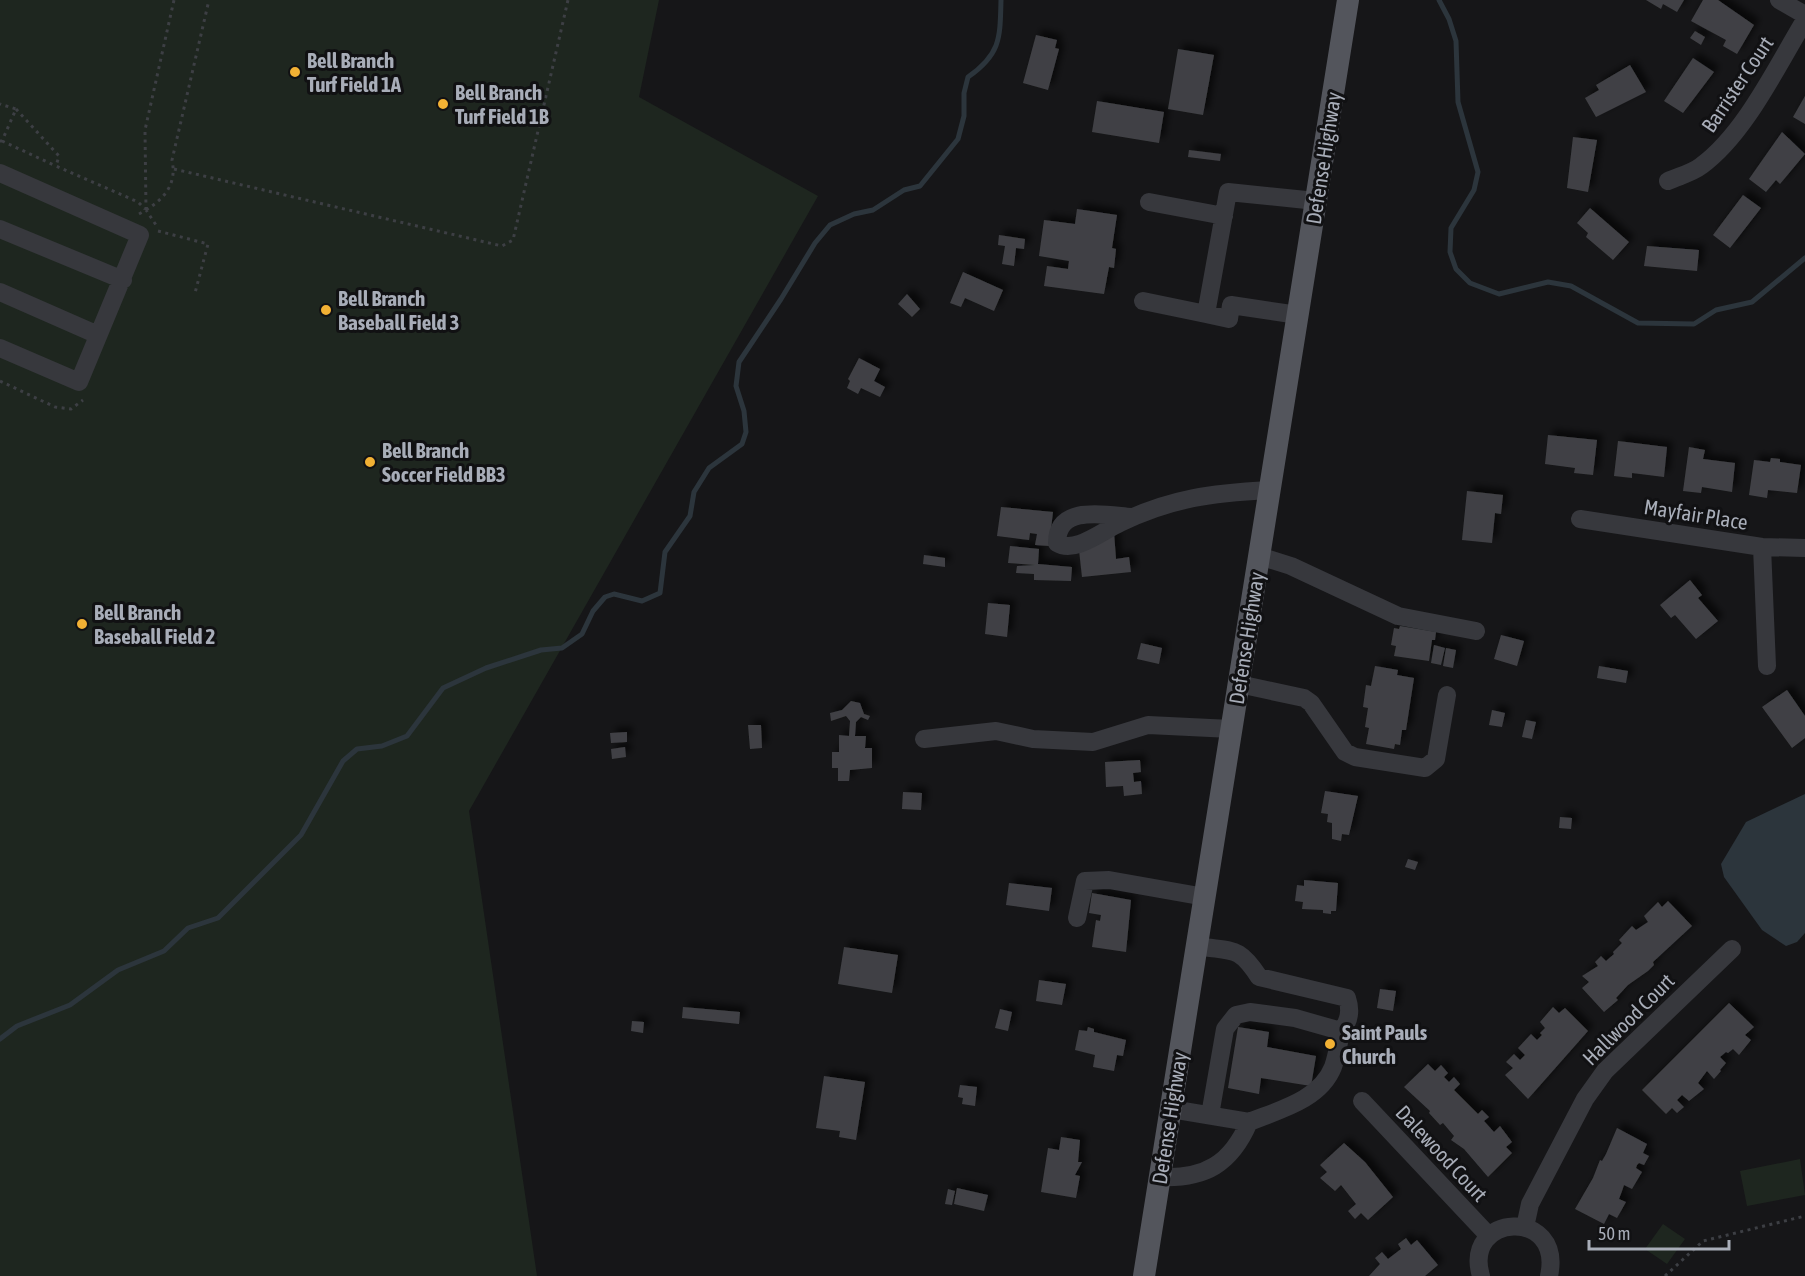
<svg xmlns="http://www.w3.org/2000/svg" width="1805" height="1276" font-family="'Asap Condensed',sans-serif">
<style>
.green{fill:#1e261f}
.water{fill:#2c353c}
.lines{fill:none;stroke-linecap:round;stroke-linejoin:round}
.stream{stroke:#2c353c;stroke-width:5}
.building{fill:#404145;filter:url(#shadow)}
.path{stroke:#3d3f44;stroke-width:3;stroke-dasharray:3 4.5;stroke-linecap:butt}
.minor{stroke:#37383d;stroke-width:18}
.major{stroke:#53555c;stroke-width:22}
.poi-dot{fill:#f2b134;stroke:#111113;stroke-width:2}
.labels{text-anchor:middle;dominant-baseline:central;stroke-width:6;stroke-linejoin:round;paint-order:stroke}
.poi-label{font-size:21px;font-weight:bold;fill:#a8adb8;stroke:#111113;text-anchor:start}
.street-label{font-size:21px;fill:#a8adb8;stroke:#111113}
</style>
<defs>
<filter id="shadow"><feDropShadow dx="5.5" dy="-5.5" stdDeviation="3" flood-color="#0009"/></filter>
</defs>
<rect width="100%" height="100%" fill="#161618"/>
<path class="green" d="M0,0H659L639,97L818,196L469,811L537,1276H0Z
M1800,1159L1805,1195L1747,1206L1740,1171Z
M1663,1224L1685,1239L1667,1264L1645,1249Z"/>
<path class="water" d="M1805,794V933L1797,942L1786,946L1762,930L1724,877L1721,864L1746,822Z"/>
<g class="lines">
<path class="stream" d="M1439,0L1449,19L1456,41L1458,102L1478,172L1474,190L1451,228L1450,252L1456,269L1470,283L1499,294L1548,282L1571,286L1638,323L1694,324L1716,310L1752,302L1805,258
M0,1039L17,1026L70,1005L118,970L164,951L188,928L218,918L301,835L343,761L357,749L382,746L407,736L443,688L486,668L541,650L562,648L582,634L593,611L605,597L614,594L642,601L660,593L665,552L690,516L694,492L709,468L742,444L746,432L744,411L736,386L739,362L781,299L815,243L830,225L854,214L873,210L904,190L920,186L958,139L964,116V93L968,77C1001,54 1000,38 1001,0"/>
</g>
<path class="building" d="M1646,0H1684L1677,12L1663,4L1661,9Z
M1703,0H1718L1754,25L1737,54L1723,46L1726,40L1691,21Z
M1695,31L1705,37L1701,45L1690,38Z
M1036,35L1057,40L1055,48L1059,49L1048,90L1023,83Z
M1178,49L1214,55L1203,115L1168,109Z
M1693,58L1714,72L1683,113L1664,101Z
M1630,65L1646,92L1596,117L1585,98L1599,90L1596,85Z
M1805,96V124L1793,117Z
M1097,101L1164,112L1159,143L1092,132Z
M1782,132L1805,154L1780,184L1776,180L1766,192L1749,179Z
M1573,137L1597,140L1588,192L1567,188Z
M1189,150L1221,154L1220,161L1188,157Z
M1743,195L1761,208L1730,248L1713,235Z
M1590,208L1629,242L1613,260L1586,237L1588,233L1577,223Z
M1077,209L1117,215L1112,248L1116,249L1114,268L1109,267L1104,294L1044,286L1047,266L1068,269L1069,261L1039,256L1044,220L1075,224Z
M999,235L1025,239L1024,249L1016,248L1014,266L1002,264L1005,246L998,245Z
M1647,246L1699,250L1697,271L1644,266Z
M963,272L1003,290L994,311L965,298L961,307L950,303Z
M907,294L920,309L912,317L898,304Z
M859,358L880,369L874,381L885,387L880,397L861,388L858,394L847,388L850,381L848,379Z
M1548,435L1597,440L1593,475L1574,473L1575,468L1545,464Z
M1618,441L1667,447L1664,477L1632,473V478L1614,476Z
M1689,447L1705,450L1703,459L1735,463L1732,492L1702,487L1701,493L1683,491Z
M1771,458L1780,459V462L1801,465L1797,493L1768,490L1767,498L1749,495L1754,460L1770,462Z
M1467,491L1503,495L1501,514L1495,513L1492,543L1462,540Z
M1001,507L1053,512L1049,546L1035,545L1037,534L1030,533L1029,540L997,536Z
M1114,532L1116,559L1129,557L1131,572L1082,577L1079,550Z
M1010,546L1039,549L1038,564L1072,567L1071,581L1034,580V574L1016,573L1017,566L1035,565L1008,563Z
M924,555L945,558V567L923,564Z
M1690,580L1702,595L1698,598L1718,621L1696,639L1675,615L1671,618L1660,605Z
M988,603L1010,605L1007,637L985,634Z
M1400,626L1436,632L1435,640H1432L1429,661L1394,656L1396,646L1391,645L1394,628L1399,629Z
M1501,635L1524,641L1517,666L1494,659Z
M1141,643L1162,648L1159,664L1137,659Z
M1434,645L1445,648L1441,665L1431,663Z
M1446,648L1456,650L1453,668L1443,666Z
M1375,666L1398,670L1397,675L1414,678L1406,730H1402L1400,745L1395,744L1394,749L1366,744L1369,728L1365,727L1368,708L1363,707L1366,685L1371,686Z
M1599,666L1628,671L1626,683L1597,678Z
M1787,690L1805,716V738L1792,748L1762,707Z
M851,701L860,703L864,714L870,716L868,720L861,717L856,722L855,736H866L865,748H872V768L850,770L849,781H838V768H832V752H839V735L849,736L850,721L846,716L831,721L830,713L842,710Z
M1492,710L1505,713L1502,727L1489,725Z
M1526,720L1536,722L1532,739L1522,737Z
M748,725H761L762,748L750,749Z
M627,732V742L611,743L610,733Z
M625,747L626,757L612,759L611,749Z
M1140,760L1141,772L1133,773L1134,782L1141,781L1142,794L1124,796L1123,786L1106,787L1105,762Z
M1325,791L1358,796L1349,835L1342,834L1341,841L1332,839V823L1327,822L1328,814L1321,813Z
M903,792L922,793L921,810L902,809Z
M1560,817L1572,818L1571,829L1559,828Z
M1408,859L1418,862L1415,870L1405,867Z
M1304,880L1338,883L1336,911H1331V914L1323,913V910L1302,909L1303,902L1295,901L1297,885L1304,886Z
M1009,883L1052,888L1049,911L1006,905Z
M1092,893L1131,900L1126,952L1092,947L1096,920L1100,921L1101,915L1089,913Z
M1668,901L1692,926L1653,962L1654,965L1648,971L1628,985L1616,998L1618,1000L1604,1012L1582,988L1589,982L1582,976L1598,966L1595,962L1601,956L1606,961L1614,954L1613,952L1622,943L1619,940L1632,926L1636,930L1648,922L1644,916L1658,902L1662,907Z
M844,947L898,955L892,993L838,984Z
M1039,980L1066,984L1062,1005L1036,1001Z
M1380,989L1396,991L1393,1011L1377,1008Z
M1729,1003L1754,1027L1745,1035L1751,1040L1739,1055L1733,1049L1728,1053L1726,1052L1720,1057L1726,1063L1720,1070L1721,1071L1714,1079L1707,1071L1698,1083L1704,1089L1689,1101L1682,1095L1677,1100L1684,1107L1677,1113L1672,1108L1666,1114L1642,1090Z
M683,1007L740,1012L739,1024L682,1018Z
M1553,1007L1559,1013L1565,1008L1588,1031L1528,1099L1505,1075L1513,1068L1506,1062L1514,1054L1520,1060L1525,1055L1518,1048L1531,1034L1537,1040L1542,1035L1540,1033L1545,1028L1540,1022Z
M1000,1009L1012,1012L1008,1031L995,1028Z
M632,1021L644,1022L643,1033L631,1031Z
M1088,1027L1094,1029V1032L1126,1040L1123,1056L1117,1055L1114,1071L1093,1067L1095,1055L1075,1050L1079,1030L1087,1031Z
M1238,1027L1269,1032L1267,1047L1316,1056L1311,1086L1261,1078L1259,1094L1228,1088Z
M1428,1064L1435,1071L1441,1065L1448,1073L1444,1077L1449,1082L1454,1077L1460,1084L1454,1090L1478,1114L1482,1110L1489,1117L1484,1121L1494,1132L1500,1126L1512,1142L1506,1147L1512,1153L1488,1177L1464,1149L1451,1140L1454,1136L1443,1123L1440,1125L1429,1113L1430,1111L1404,1087Z
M824,1076L865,1082L856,1140L839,1137L840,1131L816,1128Z
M960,1085L977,1087L975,1106L962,1104L963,1098L958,1097Z
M1617,1128L1647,1144L1643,1153L1649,1156L1644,1165L1639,1163L1637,1165L1636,1168L1642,1172L1632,1189L1624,1185L1622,1191L1619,1199L1626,1202L1621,1211L1617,1218L1609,1214L1604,1224L1575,1209L1593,1178L1600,1160L1602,1161L1606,1154Z
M1061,1137L1080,1140L1078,1162H1082L1075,1175L1080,1176L1076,1198L1041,1192L1048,1148L1059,1150Z
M1344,1143L1365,1162L1393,1197L1368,1220L1361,1213L1355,1219L1348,1211L1356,1204L1341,1185L1335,1191L1320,1178L1327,1172L1320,1165Z
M957,1188L988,1195L984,1211L954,1204Z
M948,1189L955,1191L952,1205L945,1204Z
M1406,1238L1411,1245L1417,1240L1438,1265L1425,1276H1369L1380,1264L1375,1258L1382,1252L1388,1259L1401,1249L1398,1244Z"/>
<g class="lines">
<path class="path" d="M16,109L59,156L56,166L138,202L145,209
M0,141H2L16,109L0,104
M2,141L56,166
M174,169L502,246L513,240L568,0
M146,210C165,198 177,184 172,160L209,0
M146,210L145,130L174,0
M139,214L146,210L156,225
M158,231L208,244L195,293
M0,381L55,407L71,409L83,400
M1665,1276L1703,1241L1805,1216"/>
<path class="minor" d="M1779,0L1805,15
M0,173L140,235L79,382L0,348
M1668,181C1679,176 1692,173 1701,166C1745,134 1777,66 1805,20
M1149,202L1224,216
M0,229L123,280
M0,292L98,335
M1143,301L1206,314L1228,192L1316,201
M1206,314L1229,319L1231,305L1298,315
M1131,517C1106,515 1057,504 1057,543C1075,554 1102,531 1120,523C1171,498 1213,493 1269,490
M1580,519L1762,547L1805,548
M1762,547L1767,666
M1259,556L1291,566L1398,616L1476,631
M1239,684L1304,698L1311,703L1345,752L1355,757L1425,768L1436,759L1447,695
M924,739L996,731L1033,739L1093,742L1148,725L1231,729
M1077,918L1085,881L1109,880L1205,897
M1197,946C1233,952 1238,945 1259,977L1347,998C1351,1010 1350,1021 1341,1031L1295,1018L1250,1012L1236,1015L1225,1029L1210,1115
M1362,1101L1489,1236
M1249,1122C1279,1110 1320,1100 1333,1067C1337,1056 1339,1042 1341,1031
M1160,1177C1205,1179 1231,1164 1249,1122L1171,1109
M1525,1227L1530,1204L1585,1099L1605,1071L1732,949
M1481,1276C1462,1213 1564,1207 1549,1276"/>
<path class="major" d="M1144,1276L1348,0"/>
</g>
<g class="poi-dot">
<circle cx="295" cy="72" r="6"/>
<circle cx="443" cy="104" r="6"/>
<circle cx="326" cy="310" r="6"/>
<circle cx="370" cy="462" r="6"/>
<circle cx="82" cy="624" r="6"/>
<circle cx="1330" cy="1044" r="6"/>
</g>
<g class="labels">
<g class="poi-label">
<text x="307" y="60">Bell Branch<tspan x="307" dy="24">Turf Field 1A</tspan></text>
<text x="455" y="92">Bell Branch<tspan x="455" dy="24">Turf Field 1B</tspan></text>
<text x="338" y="298">Bell Branch<tspan x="338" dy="24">Baseball Field 3</tspan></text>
<text x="382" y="450">Bell Branch<tspan x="382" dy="24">Soccer Field BB3</tspan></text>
<text x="94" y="612">Bell Branch<tspan x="94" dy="24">Baseball Field 2</tspan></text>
<text x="1342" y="1032">Saint Pauls<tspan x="1342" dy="24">Church</tspan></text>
</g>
<g class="street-label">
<text transform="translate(1737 84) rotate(-56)">Barrister Court</text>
<text transform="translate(1323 158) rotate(-81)">Defense Highway</text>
<text transform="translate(1696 514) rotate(9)">Mayfair Place</text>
<text transform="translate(1246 638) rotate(-81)">Defense Highway</text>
<text transform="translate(1628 1019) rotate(-45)">Hallwood Court</text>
<text transform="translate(1169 1118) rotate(-81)">Defense Highway</text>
<text transform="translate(1442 1153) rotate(47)">Dalewood Court</text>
</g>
</g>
<path d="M1589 1240v9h140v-9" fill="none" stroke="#a8adb8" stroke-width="3"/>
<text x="1598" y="1240" font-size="18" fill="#a8adb8" stroke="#111113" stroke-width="4.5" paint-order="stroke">50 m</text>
</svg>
